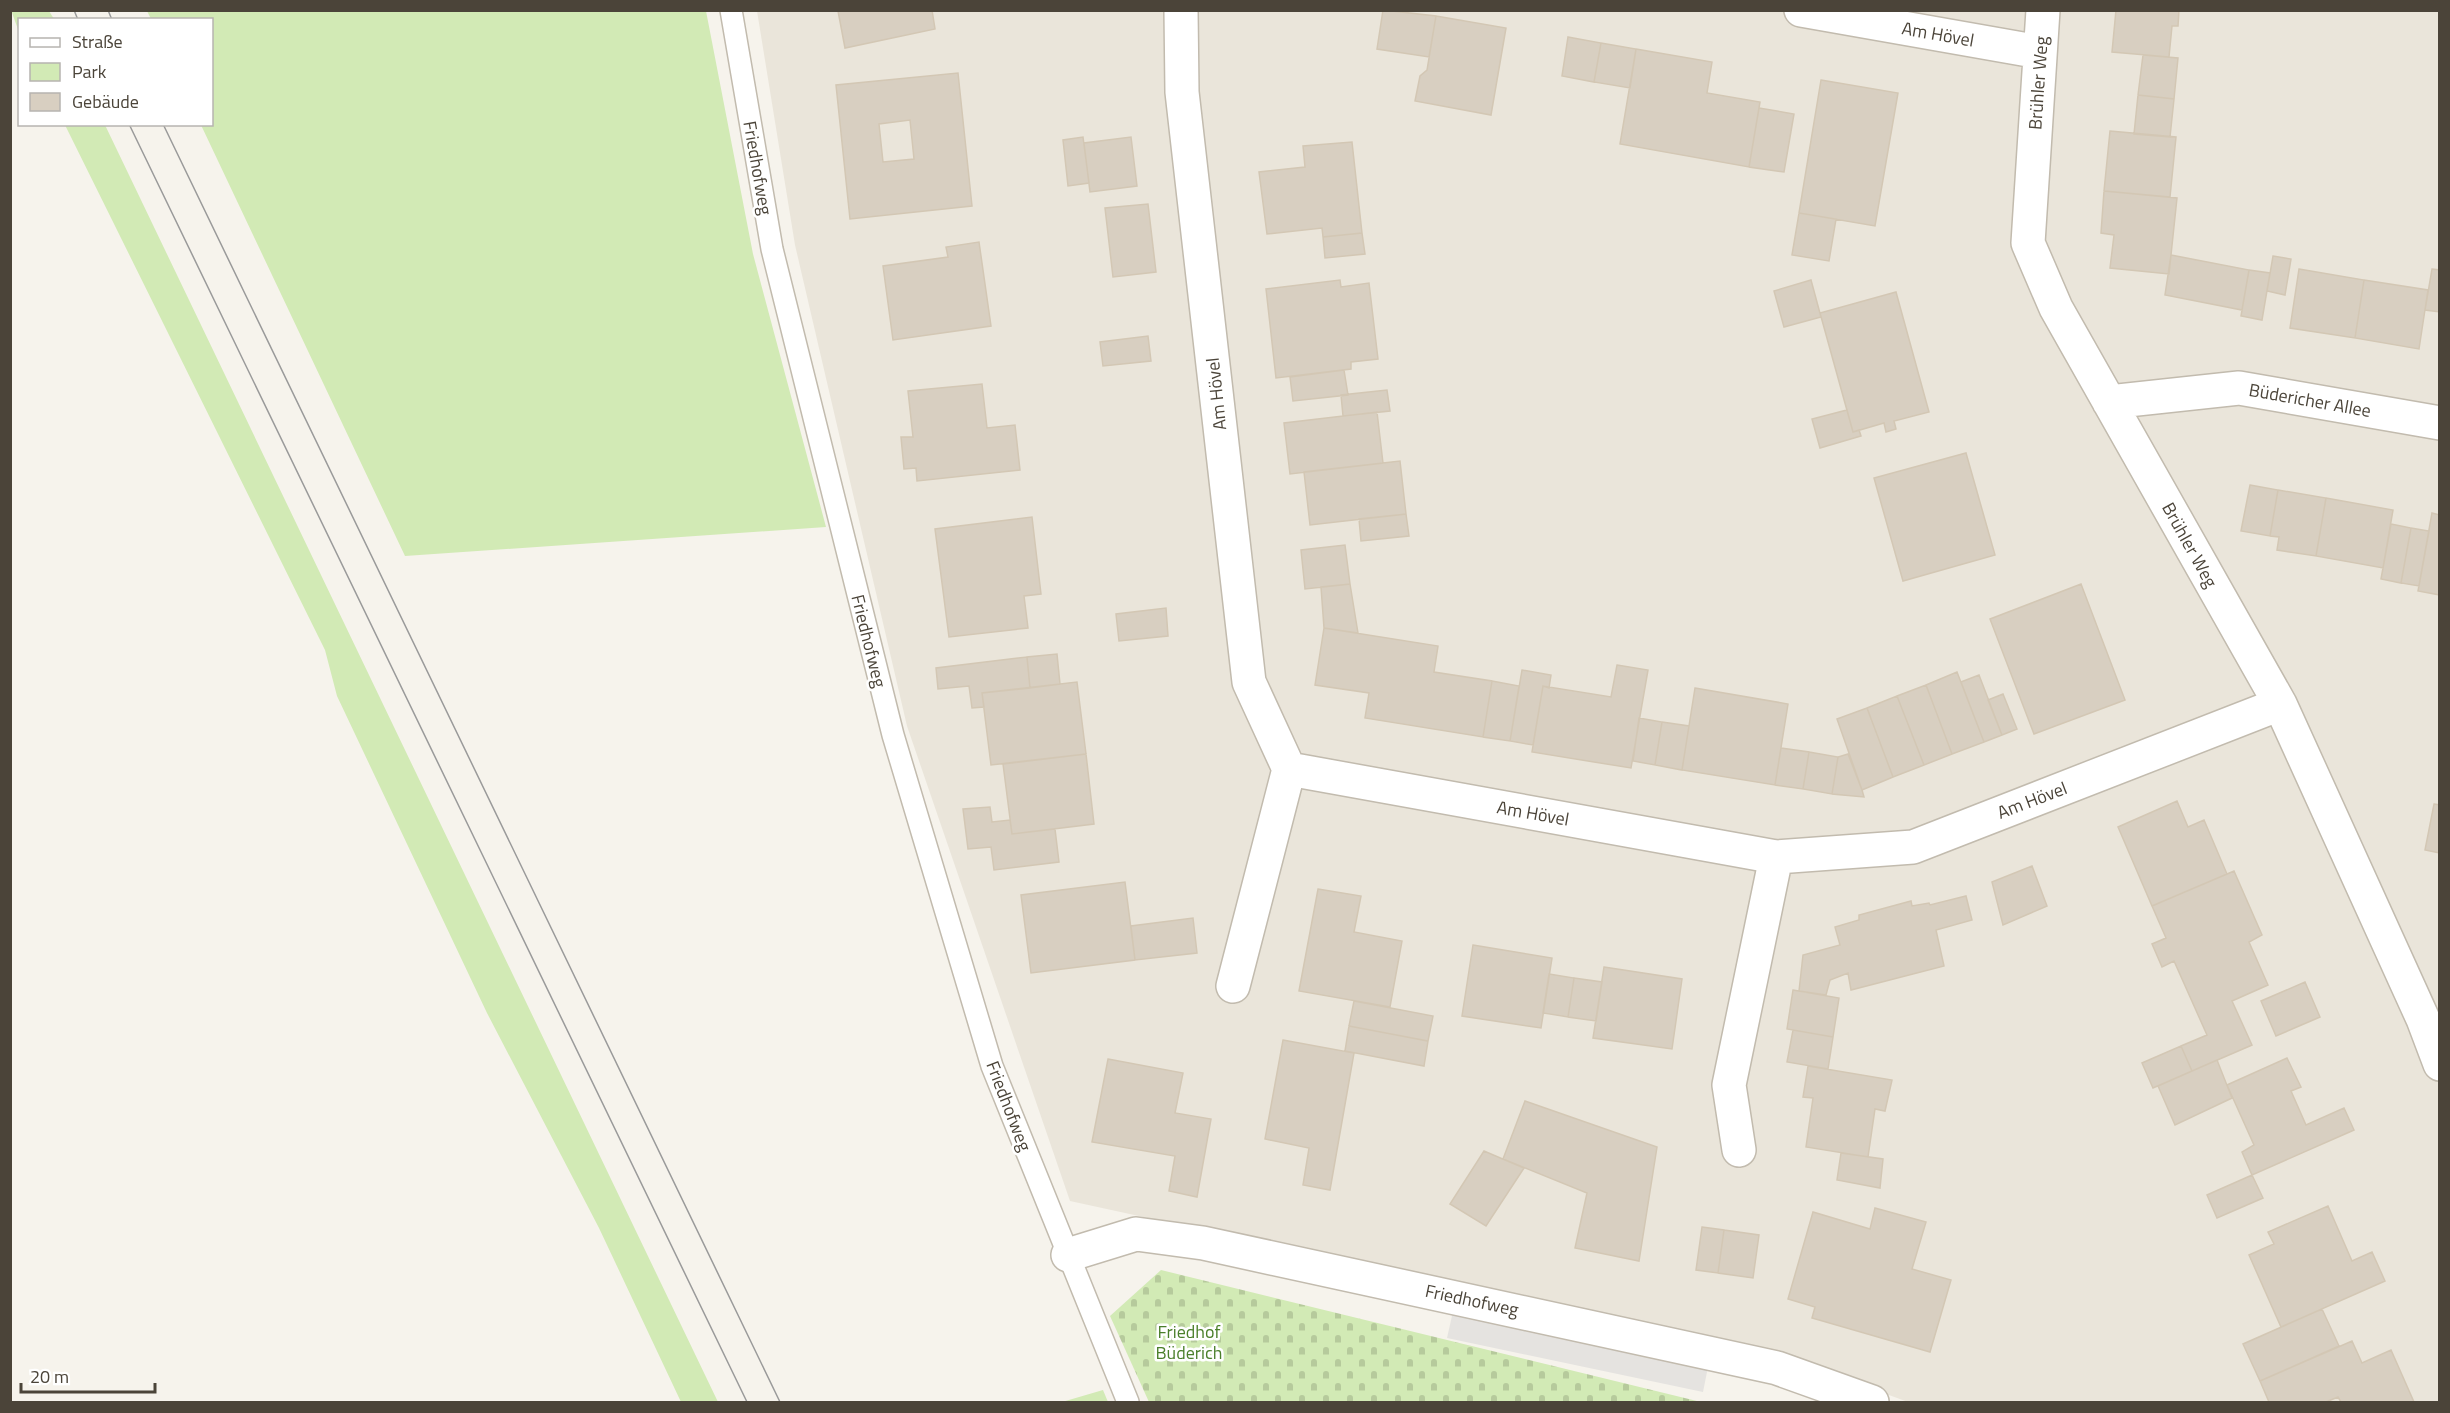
<svg xmlns="http://www.w3.org/2000/svg" width="2450" height="1413" font-family="'Titillium Web',sans-serif">
<style>
.residential{fill:#eae5da}
.green{fill:#d2eab5}
.cemetery{fill:url(#cemetery-stones)}
.parking{fill:#e5e3e0}
.building{fill:#d8cfc1;stroke:#d3c7b4;stroke-width:1.5;fill-rule:evenodd}
.lines{fill:none;stroke-linecap:round;stroke-linejoin:round}
.lane-casing{stroke:#c2bbae;stroke-width:24}
.street-casing{stroke:#c2bbae;stroke-width:36}
.lane{stroke:#fff;stroke-width:21}
.street{stroke:#fff;stroke-width:33}
.tram{stroke:#9a9a9a;stroke-width:1.5}
.labels{text-anchor:middle;dominant-baseline:central;stroke-width:5;stroke-linejoin:round;paint-order:stroke}
.street-label{font-size:18px;fill:#4b4439;stroke:#fff}
.park-label{font-size:18px;fill:#4a7f2a;stroke:#fff}
</style>
<defs>
<pattern id="cemetery-stones" width="16" height="16" patternUnits="userSpaceOnUse" patternTransform="scale(1.5)"><rect width="16" height="16" fill="#d2eab5"/><path d="M2 7V4a2 2 0 0 1 4 0v3zM10 15v-3a2 2 0 0 1 4 0v3z" fill="#b6ca9c"/></pattern>
</defs>
<rect width="100%" height="100%" fill="#f6f3ec"/>
<path class="residential" d="M757,11H2439V1402H1908L1783,1356L1070,1201L907,726L795,245Z"/>
<path class="green" d="M11,10L49,11L54,19L20,20L19,32Z
M147,11H706L753,254L826,527L405,556L201,125L212,124V20L151,19Z
M65,125H105L718,1402H681L599,1228L487,1013L337,696L325,650Z
M1103,1390L1108,1402H1062Z"/>
<path class="cemetery" d="M1161,1270L1701,1402H1149L1110,1316Z"/>
<path class="parking" d="M1454,1307L1709,1362L1703,1392L1447,1338Z"/>
<path class="building" d="M932,10L935,29L845,48L838,11Z
M1383,10L1436,16L1429,57L1377,49Z
M2116,10H2179L2178,26H2172L2169,57L2112,52Z
M1436,16L1506,28L1491,115L1415,101L1420,76L1427,70Z
M1568,37L1601,43L1594,82L1562,76Z
M1601,43L1636,49L1630,88L1594,82Z
M1636,49L1712,62L1707,93L1760,102L1749,167L1620,144Z
M2143,55L2178,58L2174,99L2138,95Z
M958,73L972,206L850,219L836,85ZM910,120L914,159L883,162L879,124Z
M1821,80L1898,93L1875,226L1799,213Z
M2138,95L2174,99L2170,137L2134,134Z
M1759,108L1794,114L1784,172L1749,167Z
M2110,131L2176,137L2170,197L2104,191Z
M1083,137L1089,183L1068,186L1063,140Z
M1131,137L1137,186L1090,192L1084,143Z
M1352,142L1362,233L1323,237L1322,228L1267,234L1259,172L1305,167L1303,146Z
M2104,191L2177,198L2169,274L2110,268L2114,235L2101,233Z
M1148,204L1156,272L1113,277L1105,208Z
M1799,213L1836,219L1829,261L1792,255Z
M1362,233L1365,254L1325,258L1323,237Z
M979,242L991,326L893,340L883,266L948,257L946,247Z
M2171,255L2249,270L2242,310L2165,295Z
M2273,256L2291,259L2285,295L2267,291Z
M2299,269L2364,280L2355,338L2290,328Z
M2432,269L2440,270V312L2425,310Z
M2249,270L2270,273L2262,320L2241,316Z
M1340,280L1341,287L1369,283L1378,359L1351,362V369L1276,378L1266,289Z
M1811,280L1821,317L1784,327L1774,291Z
M2364,280L2428,290L2419,349L2355,338Z
M1896,292L1929,412L1894,421L1896,429L1886,432L1884,423L1853,432L1820,313Z
M1148,336L1151,361L1103,366L1100,342Z
M1344,370L1348,395L1293,401L1290,377Z
M982,384L987,428L1015,425L1020,470L917,481L916,468L904,469L901,437H913L908,391Z
M1387,390L1390,411L1343,416L1341,395Z
M1847,410L1853,432L1859,430L1861,436L1820,448L1812,419Z
M1377,412L1383,463L1290,474L1284,423Z
M1966,453L1995,555L1903,581L1874,478Z
M1400,461L1406,514L1310,525L1304,472Z
M2250,485L2278,490L2270,536L2241,531Z
M2278,490L2326,498L2316,556L2277,550L2279,537L2270,536Z
M2326,498L2393,510L2383,568L2316,556Z
M2432,513L2440,515V595L2418,591Z
M1406,514L1409,536L1361,541L1359,519Z
M1032,517L1041,594L1024,596L1028,628L949,637L935,529Z
M2391,524L2411,528L2401,583L2381,579Z
M2411,528L2429,531L2419,586L2401,583Z
M1345,545L1350,584L1305,589L1301,550Z
M1350,584L1358,633L1324,628L1321,587Z
M2081,584L2125,700L2034,734L1990,619Z
M1166,608L1168,636L1119,641L1116,614Z
M1324,628L1438,646L1434,672L1492,681L1483,737L1365,718L1369,693L1315,685Z
M1057,654L1060,684L1030,688L1027,657Z
M1027,657L1030,688L982,693L984,707L972,708L969,686L938,689L936,668Z
M1617,665L1648,670L1631,768L1532,752L1543,686L1611,697Z
M1522,670L1551,675L1549,688L1543,686L1533,745L1510,741Z
M1957,672L1984,742L1952,754L1926,685Z
M1979,675L2002,735L1984,742L1961,682Z
M1492,681L1519,686L1510,741L1483,737Z
M1077,682L1086,754L991,765L982,693Z
M1926,685L1952,754L1924,765L1897,696Z
M1695,688L1788,704L1775,785L1682,770Z
M2003,694L2017,729L2002,735L1988,700Z
M1897,696L1924,765L1893,777L1867,708Z
M1867,708L1893,777L1862,790L1837,719Z
M1639,718L1662,722L1655,765L1633,761Z
M1662,722L1689,726L1682,770L1655,765Z
M1781,748L1809,752L1803,789L1775,785Z
M1809,752L1838,757L1832,794L1803,789Z
M1086,754L1094,824L1012,834L1003,764Z
M1848,754L1862,790L1864,797L1832,794L1838,757Z
M2177,801L2188,827L2204,820L2227,874L2152,906L2118,827Z
M2434,804L2440,805V853L2425,850Z
M990,807L992,822L1010,820L1012,834L1055,829L1059,862L994,870L991,847L968,849L963,809Z
M2032,866L2047,906L2003,925L1992,882Z
M2234,871L2262,935L2249,942L2268,985L2232,1001L2252,1045L2192,1071L2181,1046L2207,1035L2174,961L2162,967L2152,944L2166,938L2152,906Z
M1125,882L1135,960L1031,973L1021,895Z
M1318,889L1361,896L1354,932L1402,941L1390,1007L1299,991Z
M1966,896L1972,920L1936,930L1944,966L1851,990L1848,973L1830,980L1826,995L1799,991L1803,955L1840,945L1835,927L1859,920V915L1911,901L1912,906L1929,903L1930,905Z
M1193,918L1197,953L1135,960L1131,926Z
M1473,945L1552,958L1541,1028L1462,1016Z
M1604,967L1682,979L1672,1049L1593,1038Z
M1549,974L1574,978L1568,1017L1543,1013Z
M1574,978L1602,982L1596,1021L1568,1017Z
M2305,982L2320,1017L2276,1036L2261,1001Z
M1793,990L1839,998L1833,1037L1787,1029Z
M1354,1001L1433,1016L1428,1041L1349,1026Z
M1349,1026L1428,1041L1424,1066L1345,1051Z
M1793,1030L1833,1037L1828,1069L1787,1062Z
M1283,1040L1354,1053L1330,1190L1303,1185L1309,1148L1265,1139Z
M2181,1046L2192,1071L2153,1088L2142,1063Z
M2287,1058L2301,1087L2291,1091L2306,1125L2344,1108L2354,1130L2252,1175L2242,1152L2254,1145L2227,1085Z
M1108,1059L1183,1073L1175,1113L1211,1119L1197,1197L1169,1191L1175,1156L1092,1142Z
M2217,1060L2232,1098L2175,1125L2158,1086Z
M1808,1066L1892,1080L1885,1111L1875,1109L1868,1157L1806,1147L1813,1098L1803,1097Z
M1525,1101L1657,1147L1639,1261L1575,1248L1587,1193L1503,1159Z
M1484,1151L1524,1168L1486,1226L1450,1204Z
M1841,1153L1883,1159L1880,1188L1837,1180Z
M2252,1175L2263,1198L2217,1218L2207,1195Z
M2328,1206L2352,1261L2372,1252L2385,1281L2281,1327L2249,1255L2274,1244L2268,1232Z
M1875,1208L1926,1222L1912,1269L1951,1280L1930,1352L1812,1318L1815,1307L1788,1299L1813,1212L1870,1229Z
M1702,1227L1724,1230L1718,1273L1696,1270Z
M1724,1230L1759,1235L1753,1278L1718,1273Z
M2322,1309L2339,1346L2260,1381L2243,1344Z
M2352,1341L2362,1363L2391,1350L2414,1402H2341L2338,1397L2326,1402H2269L2260,1381Z"/>
<g class="lines">
<g class="lane-casing">
<path id="lane" d="M731,10L772,249L893,735L992,1066L1128,1402"/>
</g>
<g class="street-casing">
<path id="street" d="M1181,10L1182,92L1249,682L1289,769L1776,857L1913,847L2280,704
M1801,10L2040,52
M2043,10L2028,243L2056,308L2280,704L2423,1019L2440,1064
M2109,402L2239,388L2440,423
M1233,986L1289,769
M1739,1150L1729,1085L1776,857
M1068,1255L1136,1234L1203,1243L1777,1368L1872,1402"/>
</g>
<use href="#lane" class="lane"/>
<use href="#street" class="street"/>
<path class="tram" d="M74,10L78,20
M108,10L112,20
M129,124L747,1402
M163,124L780,1402"/>
</g>
<g class="labels">
<g class="street-label">
<text transform="translate(1938 34) rotate(10)">Am Hövel</text>
<text transform="translate(2038 83) rotate(-86)">Brühler Weg</text>
<text transform="translate(758 168) rotate(80)">Friedhofweg</text>
<text transform="translate(1216 394) rotate(-96)">Am Hövel</text>
<text transform="translate(2310 400) rotate(10)">Büdericher Allee</text>
<text transform="translate(2190 545) rotate(61)">Brühler Weg</text>
<text transform="translate(869 641) rotate(76)">Friedhofweg</text>
<text transform="translate(2032 800) rotate(-21)">Am Hövel</text>
<text transform="translate(1533 813) rotate(10)">Am Hövel</text>
<text transform="translate(1009 1106) rotate(69)">Friedhofweg</text>
<text transform="translate(1472 1300) rotate(12)">Friedhofweg</text>
</g>
<g class="park-label">
<text x="1189" y="1331">Friedhof<tspan x="1189" dy="21">Büderich</tspan></text>
</g>
</g>
<rect width="2450" height="1413" fill="none" stroke="#4b4439" stroke-width="24"/>
<rect x="18" y="18" width="195" height="108" fill="#ffffff" stroke="#b7b4b0" stroke-width="1.5"/>
<rect x="30" y="38" width="30" height="9" fill="#ffffff" stroke="#b7b4b0" stroke-width="1.5"/>
<text x="72" y="48" font-size="18" fill="#4b4439">Straße</text>
<rect x="30" y="63" width="30" height="18" fill="#d2eab5" stroke="#b7b4b0" stroke-width="1.5"/>
<text x="72" y="78" font-size="18" fill="#4b4439">Park</text>
<rect x="30" y="93" width="30" height="18" fill="#d8cfc1" stroke="#b7b4b0" stroke-width="1.5"/>
<text x="72" y="108" font-size="18" fill="#4b4439">Gebäude</text>
<path d="M21 1383v9h134v-9" fill="none" stroke="#4b4439" stroke-width="3"/>
<text x="30" y="1383" font-size="18" fill="#4b4439" stroke="#ffffff" stroke-width="4.5" paint-order="stroke">20 m</text>
</svg>
